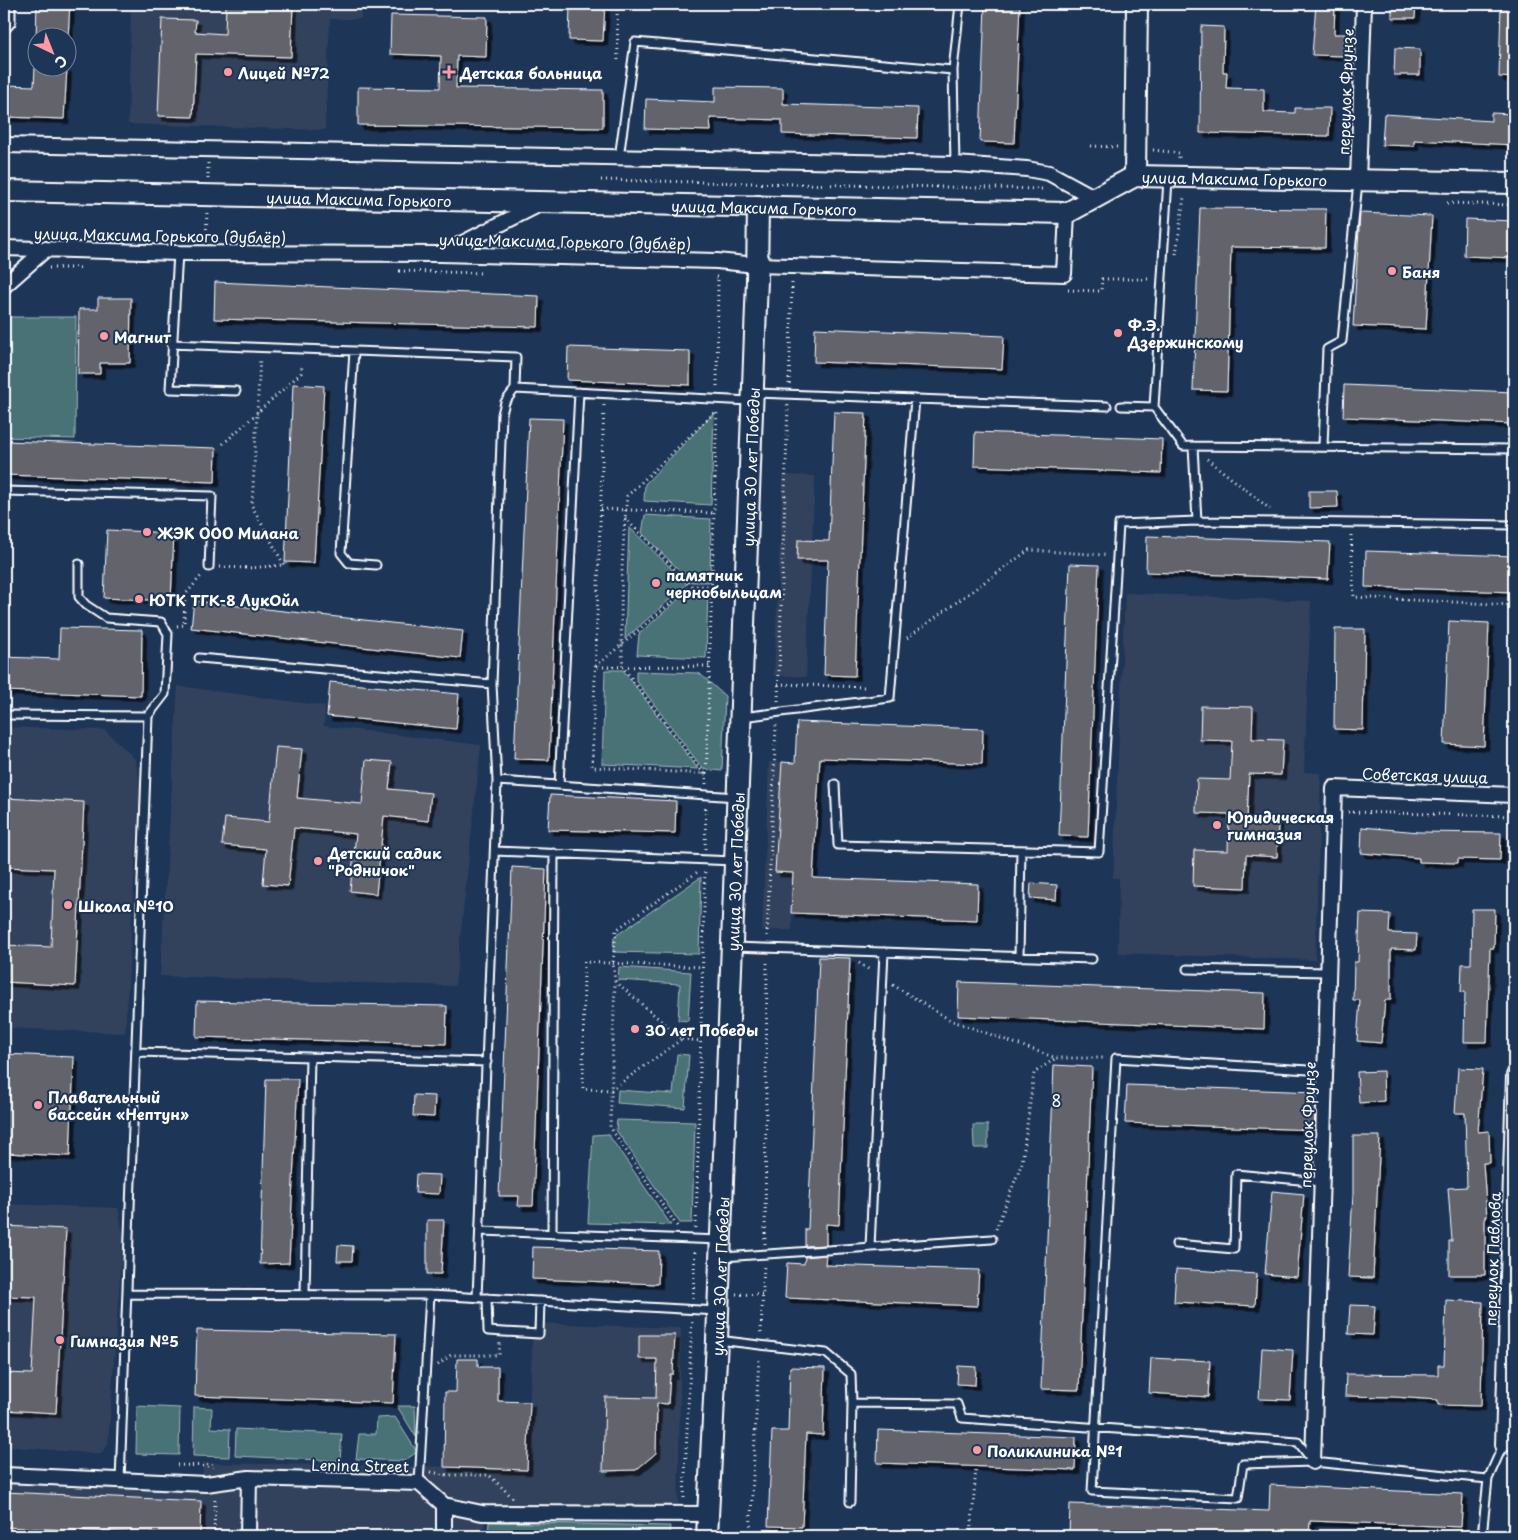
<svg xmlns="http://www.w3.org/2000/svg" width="1518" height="1540" font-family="'Playpen Sans',sans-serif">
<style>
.built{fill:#32435d}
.green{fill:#497276;stroke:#a4b8ba}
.building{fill:#63646c;stroke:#fff;filter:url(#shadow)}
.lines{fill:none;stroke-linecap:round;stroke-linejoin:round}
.lane-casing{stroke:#fff;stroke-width:11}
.street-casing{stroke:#fff;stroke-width:18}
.secondary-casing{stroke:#fff;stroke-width:24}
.path{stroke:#fff;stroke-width:3;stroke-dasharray:1 4;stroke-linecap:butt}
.lane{stroke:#1d3557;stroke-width:7}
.street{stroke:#1d3557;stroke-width:14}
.secondary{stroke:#1d3557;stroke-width:20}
.poi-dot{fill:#ff9aa2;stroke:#1d3557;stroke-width:2}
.labels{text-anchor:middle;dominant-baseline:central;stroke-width:4;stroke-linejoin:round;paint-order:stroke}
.poi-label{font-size:15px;font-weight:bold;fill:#fff;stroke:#1d3557;text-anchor:start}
.street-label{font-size:15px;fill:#fff;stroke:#1d3557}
.neighbourhood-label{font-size:16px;letter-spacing:1px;fill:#fff;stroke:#1d3557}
</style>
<defs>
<filter id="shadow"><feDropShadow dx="4.5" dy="4.5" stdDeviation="0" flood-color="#0009"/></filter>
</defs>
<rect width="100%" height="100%" fill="#1d3557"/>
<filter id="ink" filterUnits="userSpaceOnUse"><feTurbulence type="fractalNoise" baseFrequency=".02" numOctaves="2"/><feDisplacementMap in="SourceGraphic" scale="10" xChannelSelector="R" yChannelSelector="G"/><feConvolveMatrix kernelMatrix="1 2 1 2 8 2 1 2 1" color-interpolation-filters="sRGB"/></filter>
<g filter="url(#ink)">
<path class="built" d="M136,4H361V19H330L325,130L128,124L131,9Z
M783,475L815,476L806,677L774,675Z
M1125,593L1311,601L1304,772L1321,773L1315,960L1118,953L1119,878H1113Z
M178,686L325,706L324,726L481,745L455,986L160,976Z
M4,727L105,730L135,759L140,782L125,1033L4,1028Z
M769,762H782L775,872L792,873V930H762Z
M4,1204L118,1208L123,1235L108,1445L100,1454L4,1446Z
M533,1323L681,1328L678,1519L485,1515L484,1536H200L201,1501L4,1492V1478L202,1487L203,1463L527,1468Z"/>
<path class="green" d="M7,317H76L75,439L4,437V321Z
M714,413L711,505L644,501L645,484Z
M645,515L711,519L710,582H691L642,533Z
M629,527L687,584L625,639Z
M688,591H708L706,658L637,655L639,634Z
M605,670H623L698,769L602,764Z
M636,671L699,673L725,696L722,771L703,769L636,680Z
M701,877L699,954L613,952L614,937Z
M619,967L691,972L688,1021L678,1020L680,984L618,980Z
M677,1054L689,1055L685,1108L617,1103L618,1090L673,1094Z
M617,1120L695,1122L692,1223H680L616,1130Z
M973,1125H988V1148H974Z
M608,1134L671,1225L588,1223L593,1135Z
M137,1406L180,1408L179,1455L136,1454Z
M397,1406H415L416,1437Z
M194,1407L212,1408L211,1428L230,1429L229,1457L193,1456Z
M395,1417L417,1452L404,1461L356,1459L359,1434H376L377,1418Z
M236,1429L342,1434L340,1461L235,1456Z
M489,1522L670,1526L669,1536H488Z"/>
<path class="building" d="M37,4H70L68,38H36Z
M226,4H293L291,57L196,54L193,117L158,116L162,19L196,20L195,32L225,34Z
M570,4H605L603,41L569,40Z
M985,4H1020L1014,143L980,142Z
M1316,4H1335L1334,34H1345V56L1312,55Z
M1392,4H1416L1415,18H1392Z
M1501,4H1514V78L1499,77Z
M391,15L487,17L486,57L457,56L456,88L603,90V128L358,125V87L440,88L441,56L390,54Z
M1201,26L1224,27L1223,72H1227L1226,88L1264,89V112L1295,113V108H1330L1329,136L1200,133Z
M1395,48L1420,49V75H1394Z
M35,68H67L64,119L4,117L6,85L34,86Z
M715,87L783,88V104L918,108L917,138L782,134V120L710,118L711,131L645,129L646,99L715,102Z
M1491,113L1514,114V145L1414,140V146L1382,145L1384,114L1491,121Z
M1200,208L1326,209L1325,248L1231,247L1227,391L1193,390Z
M1360,213L1432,216L1426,329L1353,326Z
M1465,219L1514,221V258L1464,256Z
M215,282L539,296L538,327L214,319Z
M98,298H131L130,363H100V374H78L79,309H98Z
M815,328L1004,336L1002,369L814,362Z
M568,347L690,351V385L567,380Z
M293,384L324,386L314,563L285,562Z
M1344,385L1514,392V424L1343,417Z
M834,412L866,413L855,676L824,675L828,560H797L798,540L829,541Z
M529,418L563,419L549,760L514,759Z
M975,432L1162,439L1161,473L974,466Z
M4,441L216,448L215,482L4,475Z
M1309,491H1337L1338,507L1309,508Z
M107,530L174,533L171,601L104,598Z
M1147,536L1330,542L1328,579L1146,572Z
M1366,551L1514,556V592L1365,587Z
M1070,564L1099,565L1088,837L1059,836Z
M194,601L463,631L460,658L191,628Z
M1449,621L1489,623L1484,746L1444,744Z
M60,628L142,630L141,696L4,691V657L59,659Z
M1335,629H1365L1363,730L1334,729Z
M330,682L459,694L456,729L327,716Z
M1201,706L1253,707L1252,739L1283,740L1281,775L1249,774L1247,820L1278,821L1277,857L1246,855L1245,888L1193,886L1194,850L1228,851L1229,814L1196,813L1197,779L1230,780L1232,741L1200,740Z
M797,722L983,729L982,764L820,758L813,878L978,884L977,920L791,913L793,873L775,872L782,762L795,763Z
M276,747L302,749L297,798L362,804L366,760L392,762L389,789L431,793L428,821L384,816L376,894L350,891L356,834L294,828L288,886L263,884L266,849L222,845L225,818L269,822Z
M550,795L676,801L675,833L548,830Z
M4,798L84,802L75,986L4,982V945L51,947L54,869L4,867Z
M1362,827L1419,832L1501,833L1500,860L1458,859V863L1419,862V858L1361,853Z
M512,867L546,869L533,1206H518L519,1196H499Z
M1031,883L1057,885L1056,900L1030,898Z
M1472,909H1495L1494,948H1490L1487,1042H1464L1465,992H1461L1462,964H1471Z
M1360,913L1390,914L1389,933L1417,934L1416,950L1391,949V1000H1385L1381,1043L1357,1041L1360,1000H1353L1354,962H1358Z
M819,957L850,958L839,1225L826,1224V1245L805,1246V1229H808Z
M959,982L1265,993L1264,1029L958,1016Z
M197,1001L447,1006L446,1044L196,1037Z
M4,1054L74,1057L70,1156L4,1153Z
M1054,1065L1092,1067L1079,1390L1041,1389Z
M1458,1068L1483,1069L1478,1132L1489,1131L1490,1163H1483L1487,1217H1485V1275H1449V1241H1452L1448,1188L1467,1187L1465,1113H1455Z
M1383,1071L1384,1101L1359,1103L1357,1072Z
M266,1079H298L289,1263L260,1264Z
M1127,1085L1316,1092L1314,1130L1125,1123Z
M414,1095L435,1096L434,1117L413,1116Z
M1353,1136H1380L1373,1278L1348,1277L1353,1194Z
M416,1174L440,1175L439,1194L415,1193Z
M1272,1191L1304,1194L1297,1277L1265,1274Z
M427,1220H444L441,1274H427Z
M4,1226L66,1229L56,1413L4,1410V1373L32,1374L36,1297L4,1296Z
M338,1245L353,1246L352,1261H337Z
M533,1247L659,1251L658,1284L532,1279Z
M826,1255L825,1265L979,1270L977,1306L785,1298L787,1263L804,1264L805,1257Z
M1176,1269L1257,1274L1255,1306L1174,1302Z
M1446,1300L1483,1302L1481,1406L1438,1405V1400L1394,1397L1345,1396L1346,1374L1438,1375V1365H1444Z
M1350,1305L1375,1306L1373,1335L1348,1334Z
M197,1330L396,1334L393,1403L195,1396Z
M639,1335H675L673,1374H670L668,1404L657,1403L656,1453L636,1470L603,1471L605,1397L656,1398L657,1359H639Z
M1262,1348L1293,1350L1290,1400L1259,1399Z
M1151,1358L1210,1361L1208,1397L1149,1393Z
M457,1359H478V1367H498V1401L530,1402L527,1470L444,1467L445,1392H456Z
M958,1366L976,1367L975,1385L957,1384Z
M790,1367L825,1368L823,1435L806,1434L802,1527L768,1526L772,1431H788Z
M878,1430L1076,1437L1075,1470L877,1463Z
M1270,1485L1463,1494L1461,1527L1310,1521L1309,1536H1069L1070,1504L1269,1511Z
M4,1492L201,1501L200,1536H157V1534L4,1527Z"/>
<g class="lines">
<g class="lane-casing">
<path id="lane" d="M4,31L11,23V4
M953,70L960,4
M619,158L635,42L953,70L955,164
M178,253L170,389L236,391
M171,344L516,357L515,389L750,401
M354,351L341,553L349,563L376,565
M755,393L1107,406
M1121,406L1154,407L1168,179
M1154,407L1183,446L1514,449
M1193,446L1197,521L1514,525
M1323,446L1327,349L1342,341L1358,182
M4,491L212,496L209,567
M79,564V597L86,605L106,618L161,622L168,634L165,694L148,716L120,1481
M199,658L492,684
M4,715L148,716
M742,717L890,698L915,399
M497,781L737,797
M835,784L838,845L1099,852L1119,524L1197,521
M559,785L579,392
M495,851L734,861
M734,947L1092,959
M1019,957L1021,850
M1187,969L1328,972
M137,1052L487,1062
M481,1231L720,1240
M552,1234L554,853
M1176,1244L1234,1249L1236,1174L1321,1182
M870,1247L884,952
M723,1257L992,1239
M305,1293L310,1057
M128,1294L430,1295L718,1311
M477,1298L497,781L492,684L502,414L505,402L515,389
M487,1298L488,1331L539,1334L540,1301
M718,1340L826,1353L851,1374L852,1403L957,1404L962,1418L1298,1442L1313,1462L1488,1479
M1313,1462L1243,1464L1238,1498L1092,1491L1116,1058L1325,1071
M419,1483L430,1295
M850,1502L852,1403
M1482,1536L1488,1479L1503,1445H1514"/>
</g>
<g class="street-casing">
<path id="street" d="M4,145L955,164L1027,169L1049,173L1095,198
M1358,181L1364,4
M4,248L178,253L440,254L717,261L756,265L1064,274L1067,213
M443,253L542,203
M4,286L46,249
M1503,1445L1514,1075
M1313,1462L1334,788L1514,795
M4,1475L206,1484L249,1478L419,1483L444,1505L482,1513L708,1514
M248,1536L249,1478
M444,1536V1505"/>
</g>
<g class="secondary-casing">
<g id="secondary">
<path d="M1135,176L1137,4"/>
<path id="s1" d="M4,191L1067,213L1135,176L1514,183"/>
<path id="s2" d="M707,1536L717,1340L757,280L758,206"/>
</g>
</g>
<path class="path" d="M617,4L618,63
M1091,146L1117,147
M1153,150L1179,153V158
M208,179V163
M601,180L1043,189
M1447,203L1514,205
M206,239L207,212
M1176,254L1184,197
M49,268H82
M399,271L482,273
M716,277H718L717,389
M1068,290L1101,291L1102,279H1151
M789,384L792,283H795
M604,405L592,767L706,774
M223,444L301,373L302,366
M1207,459L1270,509
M601,509L714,513
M625,518L691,586
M1351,535L1354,597L1514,605
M220,567L249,568L284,565L252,506L260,358
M177,626L184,625L185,595L202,575
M907,638L1029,550L1105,555
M709,666L595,667L691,586H712
M778,684L865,687
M778,701L788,405
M704,774L623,667C619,612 622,551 627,496L716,411
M706,784L717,410
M1348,812L1514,816
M705,849L706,805
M767,936L776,725
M859,963L871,971
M615,981L682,1039L611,1090L583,1089L584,962L703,967
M893,985L950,1020L1056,1058H1105
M682,1039L701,1041
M677,1226L610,1127L615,981L613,963L616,930L699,871
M696,1228L705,870
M996,1229L1022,1163L1034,1073L1056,1058
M765,1244L767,960
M736,1294L763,1295
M693,1298L695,1250
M761,1333L764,1265
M438,1365L451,1355H499L500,1343
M177,1465L213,1466
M431,1472L447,1475H489L513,1498
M684,1498L692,1320
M214,1536L215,1497
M750,1536L759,1357
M971,1536L976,1467"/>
<use href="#lane" class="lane"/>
<use href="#street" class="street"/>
<use href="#secondary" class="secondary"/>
</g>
</g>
<g class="poi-dot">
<circle cx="228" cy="72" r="5"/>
<path d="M446.5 64.5h5v5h5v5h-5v5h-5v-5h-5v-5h5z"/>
<circle cx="1392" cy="271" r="5"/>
<circle cx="1118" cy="333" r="5"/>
<circle cx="104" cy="336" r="5"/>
<circle cx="147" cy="532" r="5"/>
<circle cx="656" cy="583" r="5"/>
<circle cx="139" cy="599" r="5"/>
<circle cx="1217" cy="825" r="5"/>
<circle cx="318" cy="861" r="5"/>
<circle cx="68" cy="905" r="5"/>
<circle cx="635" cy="1029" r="5"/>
<circle cx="38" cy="1105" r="5"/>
<circle cx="60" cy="1340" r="5"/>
<circle cx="977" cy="1450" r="5"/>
</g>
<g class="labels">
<g class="poi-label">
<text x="238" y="72">Лицей №72</text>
<text x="460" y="72">Детская больница</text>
<text x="1402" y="271">Баня</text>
<text x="1128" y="324">Ф.Э.<tspan x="1128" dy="17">Дзержинскому</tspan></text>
<text x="114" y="336">Магнит</text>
<text x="157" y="532">ЖЭК ООО Милана</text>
<text x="666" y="574">памятник<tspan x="666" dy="17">чернобыльцам</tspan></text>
<text x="149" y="599">ЮТК ТГК-8 ЛукОйл</text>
<text x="1227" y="816">Юридическая<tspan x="1227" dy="17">гимназия</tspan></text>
<text x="328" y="852">Детский садик<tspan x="328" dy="17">"Родничок"</tspan></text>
<text x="78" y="905">Школа №10</text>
<text x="645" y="1029">30 лет Победы</text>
<text x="48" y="1096">Плавательный<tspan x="48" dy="17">бассейн «Нептун»</tspan></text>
<text x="70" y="1340">Гимназия №5</text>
<text x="987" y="1450">Поликлиника №1</text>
</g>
<g class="street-label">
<text transform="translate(1345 92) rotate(-88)">переулок Фрунзе</text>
<text stroke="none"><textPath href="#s1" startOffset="1240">улица Максима Горького</textPath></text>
<text stroke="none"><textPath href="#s1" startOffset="355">улица Максима Горького</textPath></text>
<text stroke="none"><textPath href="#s1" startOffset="760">улица Максима Горького</textPath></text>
<text transform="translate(160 235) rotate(1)">улица Максима Горького (дублёр)</text>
<text transform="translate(565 241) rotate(1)">улица Максима Горького (дублёр)</text>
<text stroke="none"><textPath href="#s2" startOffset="1070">улица 30 лет Победы</textPath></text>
<text transform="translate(1425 775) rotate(2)">Советская улица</text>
<text stroke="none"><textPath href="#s2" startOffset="665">улица 30 лет Победы</textPath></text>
<text transform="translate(1307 1125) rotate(-88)">переулок Фрунзе</text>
<text transform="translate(1492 1259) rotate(-88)">переулок Павлова</text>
<text stroke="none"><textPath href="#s2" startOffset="260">улица 30 лет Победы</textPath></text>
<text transform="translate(360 1465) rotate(1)">Lenina Street</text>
</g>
<g class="neighbourhood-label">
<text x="1057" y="1100">8</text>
</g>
</g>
<rect width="1518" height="1540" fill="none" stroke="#1d3557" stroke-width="20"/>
<rect x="10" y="10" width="1498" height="1520" fill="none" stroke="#fff" stroke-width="2" filter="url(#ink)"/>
<g transform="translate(52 52) rotate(137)"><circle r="24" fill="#1d3557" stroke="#77869a"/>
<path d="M0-4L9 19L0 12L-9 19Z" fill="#ff9aa2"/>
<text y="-8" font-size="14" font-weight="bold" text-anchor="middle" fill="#ffffff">С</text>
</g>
</svg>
